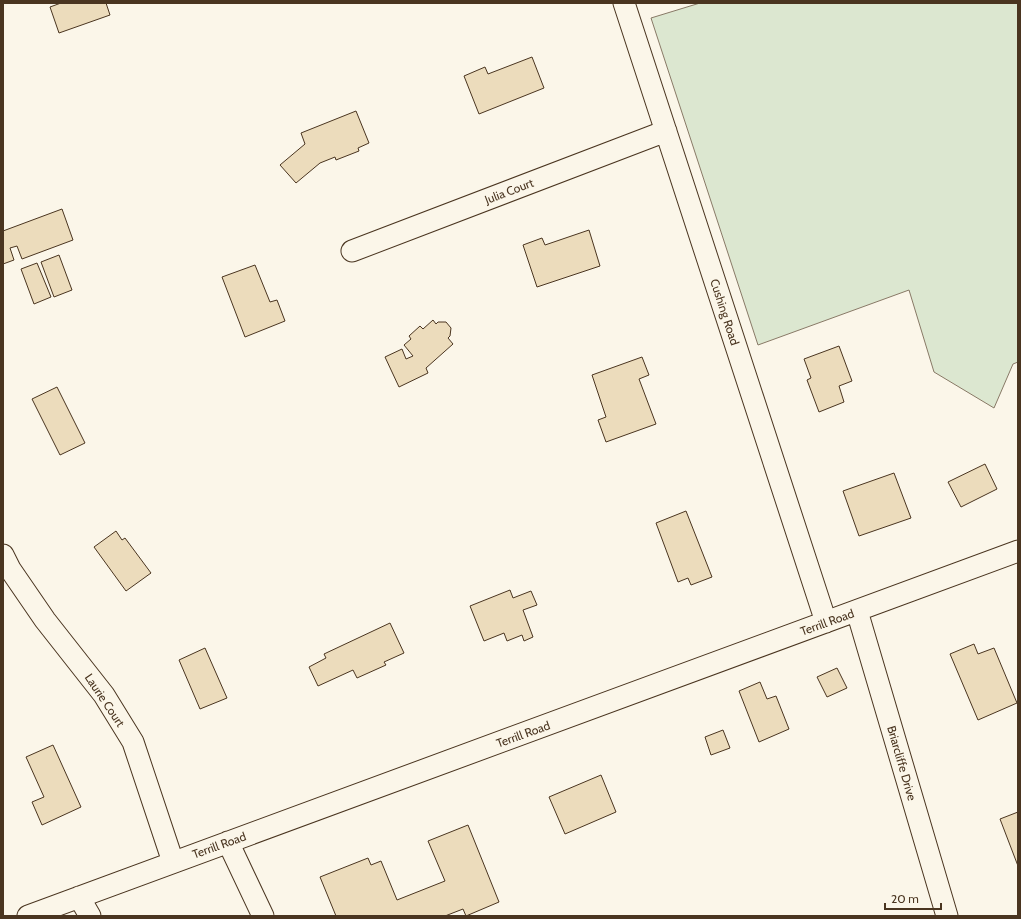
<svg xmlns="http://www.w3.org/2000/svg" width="1021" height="919" font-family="Cabin,sans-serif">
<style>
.green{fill:#dce7d0;stroke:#887966}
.building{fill:#ecdcbc;stroke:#4a3520}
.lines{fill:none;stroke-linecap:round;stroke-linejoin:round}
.minor-casing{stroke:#4a3520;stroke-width:23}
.minor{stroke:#fbf6e9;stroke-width:21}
.labels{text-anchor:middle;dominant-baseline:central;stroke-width:3;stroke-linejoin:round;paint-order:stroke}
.street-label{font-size:12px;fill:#4a3520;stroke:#fbf6e9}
</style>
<rect width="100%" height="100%" fill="#fbf6e9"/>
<path class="green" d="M700,3H1018V362L1013,364L994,408L934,372L909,290L758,345L651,18Z"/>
<path class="building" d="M61,3H106L110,15L59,33L50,7Z
M532,57L544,88L479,114L464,76L485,67L488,74Z
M356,111L369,143L358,148L359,151L336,160L335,157L320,163L296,183L280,165L305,144L301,133Z
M62,209L73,240L22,259L17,246L10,248L14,260L3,264V231Z
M589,230L600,266L537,287L523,245L542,238L545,245Z
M59,255L72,290L54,297L41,262Z
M37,263L51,297L34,304L21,269Z
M255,265L270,302L277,300L285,321L245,337L222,277Z
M433,320L436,324L438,322H446L451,328L450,336L448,338L453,344L426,368L428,373L399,387L385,357L402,349L406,359L413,356L404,345L411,339L409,336L420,326L423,329Z
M839,346L852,381L839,386L844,402L819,412L807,380L811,378L804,359Z
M642,357L649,375L639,379L656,424L606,442L598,420L606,417L592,375Z
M57,387L85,443L60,455L32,399Z
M985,464L997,489L961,507L948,482Z
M894,473L911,518L859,536L843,491Z
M686,511L712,577L691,585L688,578L678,582L656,523Z
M116,531L122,540L125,538L151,573L126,591L94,547Z
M510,590L513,598L531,591L537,605L523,610L533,637L524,641L522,635L507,641L504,633L484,641L470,606Z
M390,623L404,653L384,662L386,665L357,678L353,670L318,686L309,667L326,658L324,654Z
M974,644L978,654L994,648L1017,703L978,720L950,654Z
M205,648L227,698L200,709L179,660Z
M837,668L847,688L827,697L817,677Z
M760,682L767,699L776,696L789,729L759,742L739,691Z
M723,730L730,748L711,755L705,737Z
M53,745L81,807L42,825L32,802L44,797L26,757Z
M601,775L616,812L565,834L549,797Z
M1018,812V866L1000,819Z
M468,825L499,902L466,916L463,909L445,916H336L320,877L368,858L371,865L381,861L397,900L445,881L428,841Z"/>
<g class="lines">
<g class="minor-casing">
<path id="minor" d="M624,3L826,622
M352,251L666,131
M3,555L10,569L45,620L104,695L133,742L173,862
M857,611L947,916
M228,842L263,916
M79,897L90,916
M28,916L1018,551"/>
</g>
<use href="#minor" class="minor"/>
</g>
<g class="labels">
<g class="street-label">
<text transform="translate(509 191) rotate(-21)">Julia Court</text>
<text transform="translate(725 312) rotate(72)">Cushing Road</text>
<text transform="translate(827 622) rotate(-20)">Terrill Road</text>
<text transform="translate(105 700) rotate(56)">Laurie Court</text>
<text transform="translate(523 734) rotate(-20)">Terrill Road</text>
<text transform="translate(902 763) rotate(74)">Briarcliffe Drive</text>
<text transform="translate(219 845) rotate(-20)">Terrill Road</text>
</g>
</g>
<rect width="1021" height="919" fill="none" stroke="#4a3520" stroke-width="8"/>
<path d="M885 903v6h56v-6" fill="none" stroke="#4a3520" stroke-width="2"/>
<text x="891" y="903" font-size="12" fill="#4a3520" stroke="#fbf6e9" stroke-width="3" paint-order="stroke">20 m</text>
</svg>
